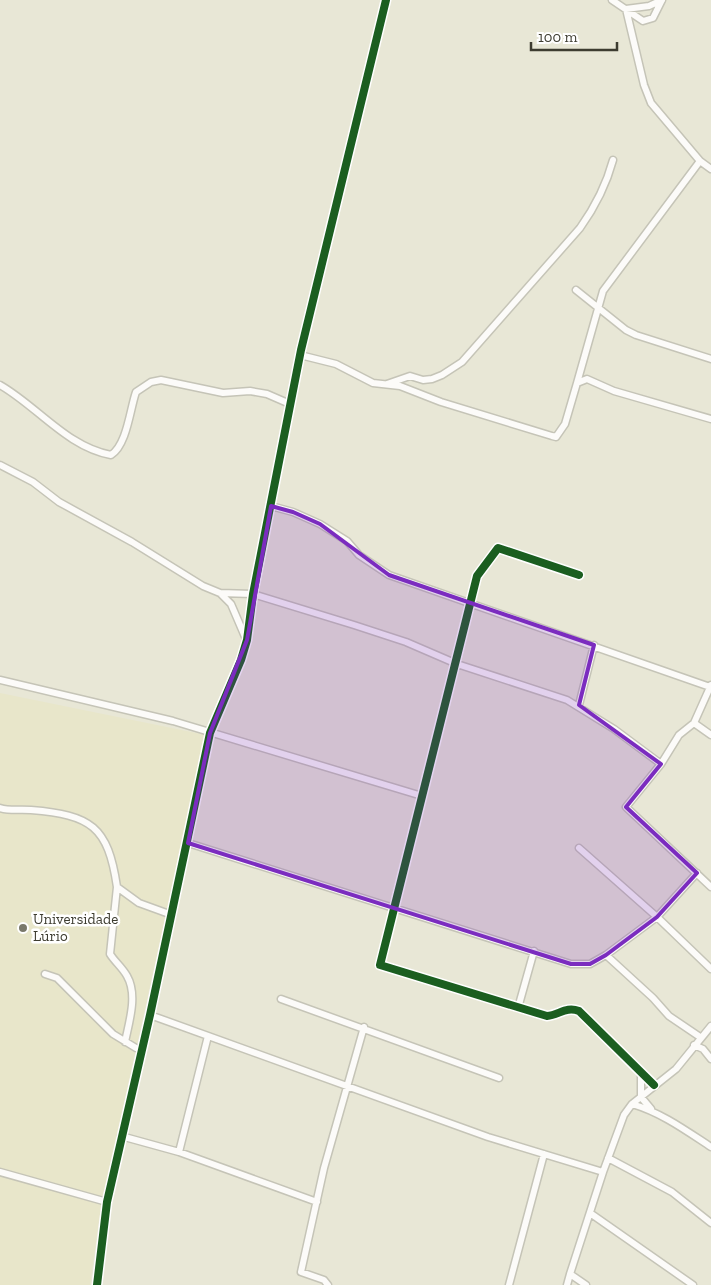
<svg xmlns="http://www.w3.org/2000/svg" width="711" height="1285" font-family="'Zilla Slab',serif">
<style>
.built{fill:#e8e6ca}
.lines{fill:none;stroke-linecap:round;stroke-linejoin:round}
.minor-casing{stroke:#c5c4b7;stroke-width:9}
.minor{stroke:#fcfbf9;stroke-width:6}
.cycleway-casing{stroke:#fff;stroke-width:11}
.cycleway{stroke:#1b5e20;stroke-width:8}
.marked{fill:#7b2cbf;fill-opacity:0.2;stroke:#7b2cbf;stroke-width:4;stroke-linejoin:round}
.poi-dot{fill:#79786a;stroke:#fff;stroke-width:2}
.labels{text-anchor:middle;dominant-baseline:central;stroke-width:5;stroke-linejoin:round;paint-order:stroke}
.poi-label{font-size:15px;fill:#3d3c30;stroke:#fff;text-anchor:start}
</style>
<rect width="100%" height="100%" fill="#e8e7d6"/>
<path class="built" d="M0,693L206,735L101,1206L90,1285H0Z"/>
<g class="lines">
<g class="minor-casing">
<path id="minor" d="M612,0L643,21L653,18L662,0
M662,0L649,6L626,9L644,85L651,103L700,161L711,169
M576,290L626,330L636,335L711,359
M300,355L336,364L373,383L400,386L441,402L552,436L556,437L565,424L577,383L587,379L614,391L711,419
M577,383L603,291L700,161
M387,384L410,376L423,380L432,379L442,375L462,362L580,228C595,207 606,186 613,160
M0,385C37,406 67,447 111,455C127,445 130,409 136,392L151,382L161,380L223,393L250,391L267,394L290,404
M0,465L33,482L59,502L132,542L203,586L220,593L231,604L246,639
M271,506L293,512L320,524L347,541L359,555L389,575L710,687
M579,575L498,548L477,576L380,965L547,1016C559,1015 566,1006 579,1011L654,1085
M220,593L253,594L354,625L406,642L457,664L567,700L614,729L661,764
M0,680L173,721L422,796
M711,685L694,723L679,735L661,764L626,807L711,887
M579,705L594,645
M694,723L711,735
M0,808C9,811 21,809 31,810C91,815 108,826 117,887L139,903L172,915
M188,843L571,964H590L606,955L653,998L669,1016L700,1037
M579,848L657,917L711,969
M117,887L110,954C115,962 122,967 127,976C138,995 129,1022 125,1042
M606,955L657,917L697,873
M45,974L57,978L113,1034L136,1048
M281,999L499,1078
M518,1008L534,951
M150,1015L488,1137L603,1172L624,1115L632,1104L676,1069L711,1026
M694,1045L703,1049L711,1059
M641,1072V1097L651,1109
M632,1104C662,1113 685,1130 711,1147
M121,1136L179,1152L317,1202
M179,1152L208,1036
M608,1158L672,1192L711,1223
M0,1172L107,1202
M590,1213L693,1285
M570,1274L603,1172
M97,1285L107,1202L150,1015L210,733L241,660L247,640L253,594L301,350L386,0
M328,1285L324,1280L301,1272L324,1168L364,1027
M509,1285L544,1154
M567,1285L570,1274L586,1285"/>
</g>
<use href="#minor" class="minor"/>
<g class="cycleway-casing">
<path id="cycleway" d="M579,575L498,548L477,576L380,965L547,1016C559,1015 566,1006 579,1011L654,1085
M97,1285L107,1202L150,1015L210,733L241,660L247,640L253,594L301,350L386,0"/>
</g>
<use href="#cycleway" class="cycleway"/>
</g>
<path class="marked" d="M271,506L293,512L320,524L389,575L594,645L579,705L661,764L626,807L697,873L657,917L606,955L590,964H571L188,843L210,733L247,640Z"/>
<circle class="poi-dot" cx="23" cy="928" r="5"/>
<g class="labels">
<g class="poi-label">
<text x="33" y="919">Universidade<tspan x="33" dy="17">Lúrio</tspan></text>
</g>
</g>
<path d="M531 42v8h86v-8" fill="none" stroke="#3d3c30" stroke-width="2.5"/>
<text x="538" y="42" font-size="15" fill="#3d3c30" stroke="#ffffff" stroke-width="4" paint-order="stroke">100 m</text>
</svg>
